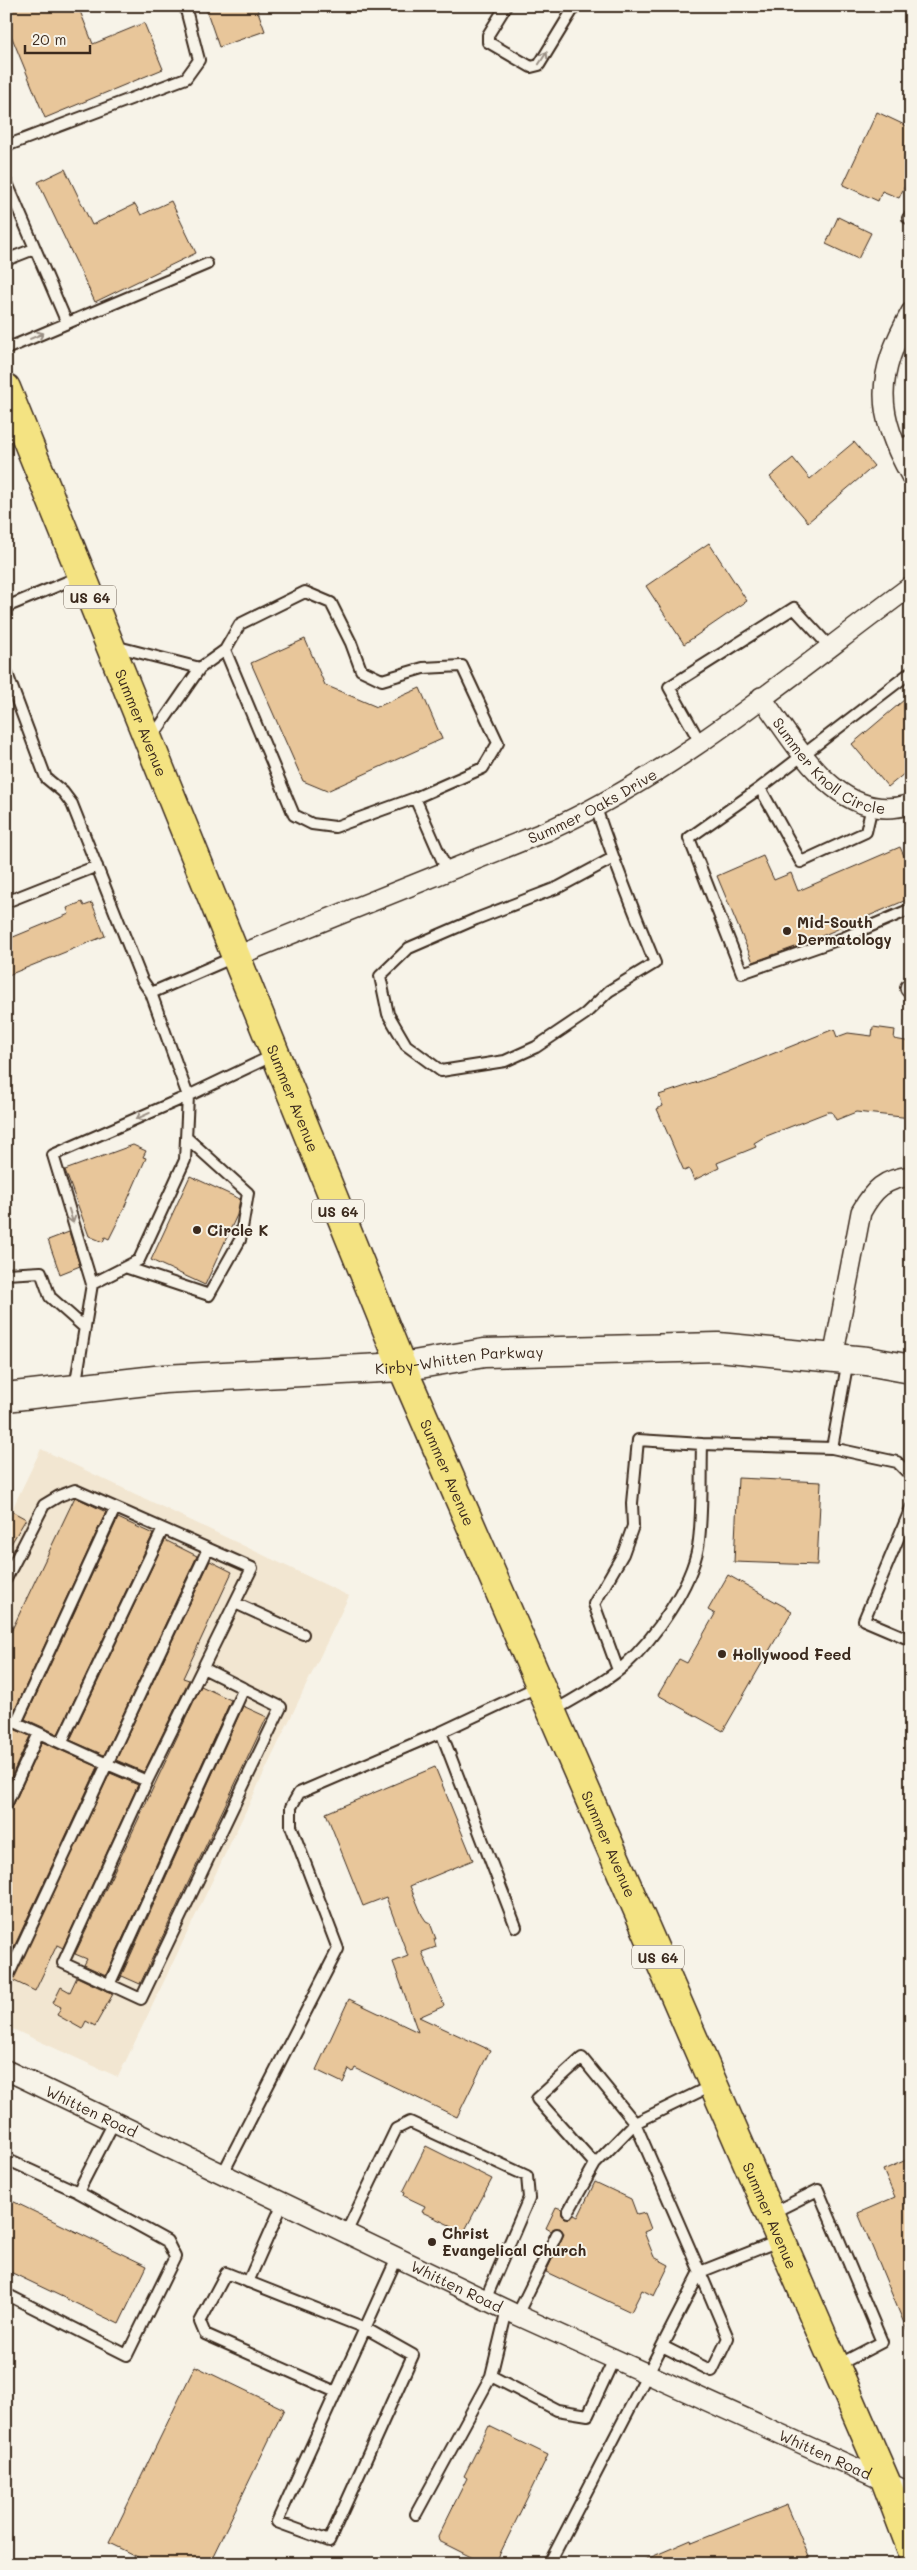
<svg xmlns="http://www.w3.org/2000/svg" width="917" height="2570" font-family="Mali,sans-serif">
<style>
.built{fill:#f2e6d1}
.building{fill:#e8c69a;stroke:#3b2a1e}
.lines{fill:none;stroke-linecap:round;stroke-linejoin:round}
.service-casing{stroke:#3b2a1e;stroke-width:14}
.minor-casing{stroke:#3b2a1e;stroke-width:22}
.secondary-casing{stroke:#3b2a1e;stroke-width:31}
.primary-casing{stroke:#3b2a1e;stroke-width:31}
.service{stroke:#f7f3e8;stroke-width:10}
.minor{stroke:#f7f3e8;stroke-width:19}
.secondary{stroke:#f7f3e8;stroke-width:28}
.primary{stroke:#f4e382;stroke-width:28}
.oneway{stroke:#998e83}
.poi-dot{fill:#3b2a1e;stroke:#f7f3e8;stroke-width:2}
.labels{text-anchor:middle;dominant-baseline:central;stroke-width:4;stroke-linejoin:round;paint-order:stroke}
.shield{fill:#f7f3e8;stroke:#73665b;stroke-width:1}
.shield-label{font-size:14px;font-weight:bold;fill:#3b2a1e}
.street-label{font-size:15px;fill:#3b2a1e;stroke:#f7f3e8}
.poi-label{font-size:15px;font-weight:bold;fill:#3b2a1e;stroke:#f7f3e8;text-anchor:start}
</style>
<rect width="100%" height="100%" fill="#f7f3e8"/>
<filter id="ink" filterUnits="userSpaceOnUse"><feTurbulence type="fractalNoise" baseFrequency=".02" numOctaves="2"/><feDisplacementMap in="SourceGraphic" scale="10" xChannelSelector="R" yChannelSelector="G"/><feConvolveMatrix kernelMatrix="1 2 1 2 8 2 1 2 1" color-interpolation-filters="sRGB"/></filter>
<g filter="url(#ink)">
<path class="built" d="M41,1449L349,1596L118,2077L6,2026V1522Z"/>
<path class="building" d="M6,6H78L93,44L144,23L163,69L45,118L6,23Z
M205,6H256L265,31L219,47Z
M877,112L911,128V173L899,198L882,191L878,201L843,185Z
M65,169L92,225L135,204L141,215L171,201L196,253L95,302L38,182Z
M838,217L871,233L858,259L826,244Z
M854,442L874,466L808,522L770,477L793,458L810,479Z
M709,543L747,601L684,644L646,586Z
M305,639L325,685L377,707L420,688L442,739L327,791L303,781L251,663Z
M911,694V768L888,787L852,744Z
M900,847L911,871V898L798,946L753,962L717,876L763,856L774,880L791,873L798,891Z
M82,902L84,906L92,903L105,936L6,976V940L69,914L67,908Z
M873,1027L895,1030L894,1039L911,1042V1118L856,1112L836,1120L832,1112H828L764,1137L754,1143L756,1147L717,1163L719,1168L694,1180L689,1169L684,1171L657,1109L663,1106L659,1095L725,1073L834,1029L837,1037L848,1033L872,1036Z
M133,1145L146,1151L143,1157L146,1158L121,1215L109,1239L105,1237L103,1242L89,1236L65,1170Z
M190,1176L240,1199L237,1215L205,1285L151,1260Z
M69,1232L80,1266L60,1274L48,1240Z
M738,1478L821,1482L817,1565L734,1562Z
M75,1497L106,1512L13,1714L6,1711V1642Z
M6,1508L26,1519L6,1552Z
M118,1518L153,1534L58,1734L25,1719Z
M165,1540L197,1556L104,1755L70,1740Z
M210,1561L232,1572L183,1678L189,1680L144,1772L116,1760Z
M728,1575L792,1611L723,1731L658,1695L679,1659L687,1663L715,1614L708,1610Z
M201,1686L231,1700L106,1975L84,1965L87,1959L75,1954Z
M243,1706L267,1717L140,1984L122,1976L119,1981Z
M6,1726L30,1736L6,1788Z
M42,1742L98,1767L6,1964V1812L12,1808Z
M435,1767L473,1860L410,1886L422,1915L426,1921L430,1923L436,1939H434L436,1947L422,1952L444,2006L419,2017L490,2050L457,2117L355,2068L353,2072L349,2069L343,2083L316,2070L349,1999L418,2032L393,1962L408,1956L386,1897L363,1906L326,1813Z
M110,1773L138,1785L63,1948L57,1945L35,1991L12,1980Z
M77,1977L113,1994L95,2026L86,2021L82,2029L57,2015L61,2007L53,2003L61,1987L70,1992Z
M426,2146L492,2179L464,2232L422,2212L425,2206L404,2196L405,2193L403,2192Z
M911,2158V2340L858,2213L895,2197L883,2170Z
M595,2182L631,2199L637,2215L645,2213L651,2229L644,2232L654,2257L669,2265L654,2296L642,2290L631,2312L546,2272L564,2234L560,2228L551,2231L546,2228L556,2207L562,2209V2215L565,2218L574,2215L578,2217Z
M6,2198L147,2266L119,2324L6,2270Z
M195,2366L284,2409L209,2564H152L109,2543Z
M489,2426L548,2455L495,2564H485L439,2541L438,2537L467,2478L464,2476Z
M787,2505L812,2564H635L691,2540L692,2543Z"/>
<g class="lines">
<g class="service-casing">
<path id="service" d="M506,6L488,35V42L531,67L539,65L575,6
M6,146L186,78L199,60L185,6
M7,183L67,323
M908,218L911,216
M6,260L34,249
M6,349L207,264
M895,447L911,440
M6,607L81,576
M114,646L200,668L225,650
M6,671L46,778L63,792L72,804L142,980L151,993
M151,739L200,668
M701,744L669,687L794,608L829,646
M760,788L689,838L742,973L843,938L911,909
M415,798L483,768L498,743L462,666L423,668L382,680L361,670L351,643L331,603L305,592L240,624L225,650L294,815L312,824L335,827L415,798L447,871
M872,806L866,832L801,862L760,788L911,672
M596,808C614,861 634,912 655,963L609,991L585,1014L536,1047L505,1061L441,1071L406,1045L388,1014L380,976L409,948L476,919L559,887L613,858
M6,902L97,866
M234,957L151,993L188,1096L274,1055
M125,1267L209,1295L240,1240L248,1193L188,1139
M6,1274L41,1272L50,1297L85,1328
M75,1388L92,1284L53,1155L188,1096L185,1160L139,1260L92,1284
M832,1448L897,1462L911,1476
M911,1508L864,1620L911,1640
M6,1579L44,1505L59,1496L75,1490L252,1568L147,1781L107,1764L208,1549
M235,1603L303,1634
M618,1670L594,1604L623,1554L633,1526L632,1503L638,1440L702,1444
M552,1712C575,1698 605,1683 625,1665C655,1638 691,1586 698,1547C703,1518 701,1475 702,1444L832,1448L848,1360
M6,1718L107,1764L9,1974L6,1973
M16,1723L115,1508
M61,1743L163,1529
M147,1781L63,1963L141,1999L281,1707L203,1668
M6,1805L39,1733
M516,1927L441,1732L539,1686
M109,1985L244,1688
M582,2058L635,2123L595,2164L537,2099Z
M713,2085L635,2123L700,2272L781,2240
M6,2159L78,2192
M222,2175L338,1949L291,1826V1807L299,1793L441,1732
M568,2212L595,2164
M770,2214L818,2190L882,2342L836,2366
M346,2233L396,2129L410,2122L527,2176L529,2198L485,2300
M700,2272L728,2338L712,2371L662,2346Z
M248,2282L283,2203
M6,2294L127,2355L175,2257L167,2241L78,2192L114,2122
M507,2310L491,2376L557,2410L588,2415L614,2359
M517,2315L557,2234
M336,2392L205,2334L200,2322L226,2273L365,2328L413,2355L329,2541L277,2522C317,2434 357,2346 397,2258
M416,2514L491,2376
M549,2564L662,2346
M901,2564L911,2560"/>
</g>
<g class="minor-casing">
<g id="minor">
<path d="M911,312C875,377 875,412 911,476"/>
<path id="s1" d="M761,697C797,745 839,827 911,804"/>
<path id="s2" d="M234,957L547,831C681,770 793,673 911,586"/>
<path d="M910,988H911"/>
<path d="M833,1358L861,1212C874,1189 884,1179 911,1176"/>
<path id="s3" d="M6,2070L517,2315L911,2493"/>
</g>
</g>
<g class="secondary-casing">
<g id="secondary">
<path id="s4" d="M6,1397L164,1379L402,1367L484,1353L718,1347L867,1361L911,1369"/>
</g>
</g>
<g class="primary-casing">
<g id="primary">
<path id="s5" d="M6,388L402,1367L886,2482L911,2548"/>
</g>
</g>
<use href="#service" class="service"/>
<use href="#minor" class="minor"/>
<use href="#secondary" class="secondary"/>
<use href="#primary" class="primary"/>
</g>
<defs><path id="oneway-shaft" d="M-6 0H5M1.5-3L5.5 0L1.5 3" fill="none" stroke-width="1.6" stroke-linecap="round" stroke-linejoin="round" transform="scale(1.25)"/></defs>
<g class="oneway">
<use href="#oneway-shaft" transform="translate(543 58) rotate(-57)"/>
<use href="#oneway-shaft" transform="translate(37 336) rotate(-23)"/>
<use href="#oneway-shaft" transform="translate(143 1116) rotate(156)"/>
<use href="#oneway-shaft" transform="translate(71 1216) rotate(73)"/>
</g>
</g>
<g class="poi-dot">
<circle cx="787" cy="931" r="5"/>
<circle cx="197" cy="1230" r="5"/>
<circle cx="722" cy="1654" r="5"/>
<circle cx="432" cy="2242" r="5"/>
</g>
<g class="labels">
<g class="shield">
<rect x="64" y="585.5" width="52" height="23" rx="4"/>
<rect x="312" y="1199.5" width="52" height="23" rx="4"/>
<rect x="632" y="1945.5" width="52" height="23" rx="4"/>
</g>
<g class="shield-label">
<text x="90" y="597">US 64</text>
<text x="338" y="1211">US 64</text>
<text x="658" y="1957">US 64</text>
</g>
<g class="street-label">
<text stroke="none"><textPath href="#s5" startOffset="361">Summer Avenue</textPath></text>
<text stroke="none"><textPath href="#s1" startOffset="100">Summer Knoll Circle</textPath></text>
<text stroke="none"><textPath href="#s2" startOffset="389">Summer Oaks Drive</textPath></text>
<text stroke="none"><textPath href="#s5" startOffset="766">Summer Avenue</textPath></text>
<text stroke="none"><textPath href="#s4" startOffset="455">Kirby-Whitten Parkway</textPath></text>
<text stroke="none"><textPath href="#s5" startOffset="1171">Summer Avenue</textPath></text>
<text stroke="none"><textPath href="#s5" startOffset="1576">Summer Avenue</textPath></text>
<text stroke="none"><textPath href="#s3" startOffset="95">Whitten Road</textPath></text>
<text stroke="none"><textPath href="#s5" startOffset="1981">Summer Avenue</textPath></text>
<text stroke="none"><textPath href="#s3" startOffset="500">Whitten Road</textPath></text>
<text stroke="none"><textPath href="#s3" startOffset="905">Whitten Road</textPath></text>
</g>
<g class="poi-label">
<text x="797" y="922">Mid-South<tspan x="797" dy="17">Dermatology</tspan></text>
<text x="207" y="1230">Circle K</text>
<text x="732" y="1654">Hollywood Feed</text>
<text x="442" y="2233">Christ<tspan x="442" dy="17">Evangelical Church</tspan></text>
</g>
</g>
<rect width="917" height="2570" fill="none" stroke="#f7f3e8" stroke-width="25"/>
<rect x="12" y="12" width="892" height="2545" fill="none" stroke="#3b2a1e" stroke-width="2" filter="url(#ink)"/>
<path d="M25 45v8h65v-8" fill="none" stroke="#3b2a1e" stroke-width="2.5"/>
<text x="32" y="45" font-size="15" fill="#3b2a1e" stroke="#f7f3e8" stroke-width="4" paint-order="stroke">20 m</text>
</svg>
